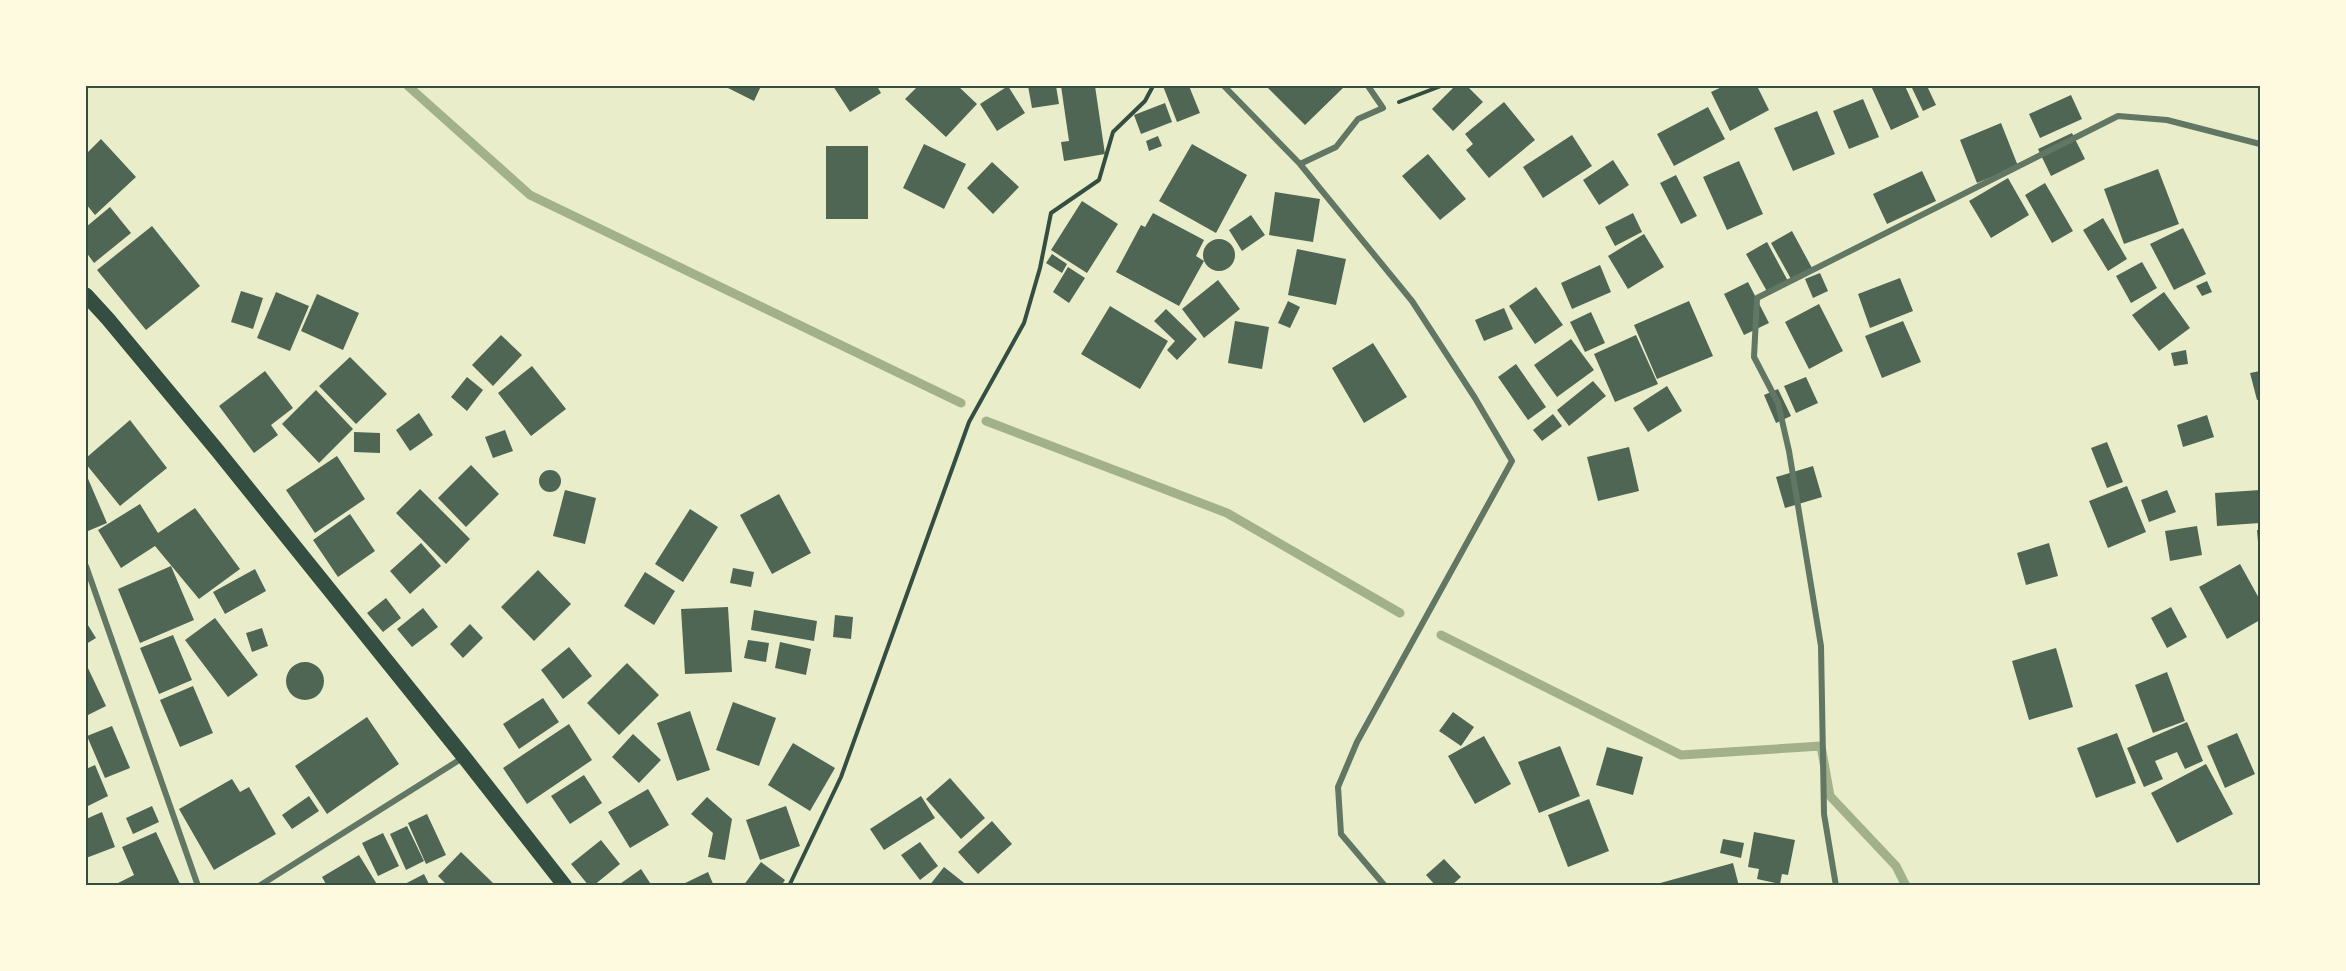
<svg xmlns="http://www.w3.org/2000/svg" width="2346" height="971" font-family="Rubik,sans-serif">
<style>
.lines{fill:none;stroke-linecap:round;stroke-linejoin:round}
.stream{stroke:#a3b18a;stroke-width:9}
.building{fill:#4f6655}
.path{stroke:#344e41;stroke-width:4}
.minor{stroke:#617663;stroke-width:6}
.primary{stroke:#344e41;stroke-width:15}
.neatline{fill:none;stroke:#344e41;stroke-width:2}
</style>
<rect width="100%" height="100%" fill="#e9edc9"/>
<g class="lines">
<path class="stream" d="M408,86L530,195L961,403
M986,421L1227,513L1400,613
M1441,635L1681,755L1821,746L1830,796L1896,866L1906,886"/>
</g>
<path class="building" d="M724,86H761L754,101Z
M833,86H877L881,93L850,112Z
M918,86H958L977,104L946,137L905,99Z
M1008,86L1025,113L997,131L980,104Z
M1028,86H1056L1059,104L1032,108Z
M1061,86H1095L1105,154L1064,161L1061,142L1069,141Z
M1163,86H1189L1200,113L1177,122Z
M1266,86H1345L1305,125Z
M1455,86H1467L1483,102L1453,131L1432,109Z
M1724,86H1757L1769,110L1730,131L1711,92Z
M1871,86H1905L1919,117L1891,130Z
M1911,86H1927L1936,105L1923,111Z
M2071,95L2082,119L2040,138L2029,114Z
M1863,99L1879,137L1849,149L1833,111Z
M1504,102L1535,140L1489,178L1466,150L1473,144L1465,134Z
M1165,103L1172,122L1141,134L1134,115Z
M1708,107L1725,139L1674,166L1657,134Z
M1817,111L1835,154L1793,171L1774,128Z
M2001,123L2018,166L1977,183L1960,140Z
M2072,133L2085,159L2051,176L2038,149Z
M1572,135L1592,166L1543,198L1523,167Z
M1158,136L1162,146L1149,151L1146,141Z
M101,139L136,177L95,215L86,204V154Z
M924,144L966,164L944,209L903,188Z
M1192,144L1247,175L1216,233L1159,201Z
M826,146H868V219H826Z
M1428,154L1466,199L1440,220L1402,176Z
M1613,160L1629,185L1599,205L1583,180Z
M1739,161L1763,214L1727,230L1703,177Z
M992,162L1019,187L993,214L967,188Z
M2158,169L2179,224L2124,244L2104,189Z
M1922,171L1936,201L1887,224L1873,194Z
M1676,175L1697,216L1681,224L1660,183Z
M2008,178L2029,215L1991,238L1969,201Z
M2045,183L2073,231L2052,243L2025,195Z
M1275,192L1320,199L1313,242L1269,235Z
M1082,201L1118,224L1087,273L1051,250Z
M110,207L131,233L94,263L86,252V227Z
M1153,213L1204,240L1196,256L1204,261L1179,306L1116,272L1141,225L1145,227Z
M1633,213L1642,232L1615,246L1605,227Z
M1251,215L1265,235L1242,251L1229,230Z
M2103,218L2127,259L2108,271L2083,230Z
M152,226L200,286L146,330L97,270Z
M2183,228L2206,274L2174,290L2150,244Z
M1792,231L1812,268L1791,279L1771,243Z
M1644,234L1664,267L1628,289L1608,256Z
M1203 255a16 16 0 1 1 32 0a16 16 0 1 1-32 0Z
M1767,242L1789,283L1769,295L1746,254Z
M1297,249L1346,259L1336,305L1288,295Z
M1052,254L1067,264L1062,273L1046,263Z
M2142,262L2157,288L2131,303L2116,276Z
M1600,265L1611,292L1572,309L1561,283Z
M1068,267L1085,278L1069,303L1053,292Z
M1820,273L1828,291L1813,298L1805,279Z
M1900,278L1913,311L1870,328L1858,294Z
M1218,280L1240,309L1204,338L1182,309Z
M2207,281L2212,292L2202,296L2196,286Z
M1748,282L1769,323L1744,335L1724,294Z
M1536,287L1563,325L1535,344L1509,306Z
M241,291L263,298L253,329L231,322Z
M276,292L309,306L290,351L257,338Z
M2164,292L2190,328L2159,351L2132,315Z
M317,294L359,313L343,350L301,331Z
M1288,301L1300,307L1290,328L1278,323Z
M1689,301L1713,356L1657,379L1634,325Z
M1819,304L1843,351L1809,369L1785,322Z
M1110,306L1168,341L1140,389L1081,354Z
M1504,308L1513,329L1484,341L1475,320Z
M1166,309L1197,339L1177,360L1167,350L1175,341L1154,321Z
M1591,312L1605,343L1585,352L1570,322Z
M1235,321L1269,327L1262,369L1228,363Z
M1903,321L1921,362L1882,378L1865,336Z
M501,335L522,355L493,386L472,365Z
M1636,335L1658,384L1615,402L1594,354Z
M1571,339L1594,370L1557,397L1534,365Z
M1373,343L1407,397L1364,423L1332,368Z
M2186,350L2188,364L2174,366L2171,353Z
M350,357L387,394L356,424L319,386Z
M1516,364L1546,407L1528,420L1498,377Z
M532,366L566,409L531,436L498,393Z
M265,371L293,408L271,425L278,435L254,453L219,406Z
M2260,371V399L2257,400L2250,373Z
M467,377L483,390L467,411L451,397Z
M1806,377L1818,403L1796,413L1784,386Z
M1593,381L1606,396L1569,426L1557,410Z
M1667,386L1682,411L1648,432L1633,408Z
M1778,389L1791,416L1776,423L1764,395Z
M316,390L353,429L319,463L282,424Z
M419,413L433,435L410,451L396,430Z
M1553,414L1562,426L1542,441L1533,430Z
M2207,415L2214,437L2183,447L2177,425Z
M130,420L167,468L120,506L86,464V458Z
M505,430L513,451L493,458L485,437Z
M354,432L380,433V453L354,452Z
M2107,442L2123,482L2107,488L2091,448Z
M1629,447L1639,491L1598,501L1587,457Z
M337,456L365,499L315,533L286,490Z
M471,465L499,494L466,527L438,498Z
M1813,466L1822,497L1785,508L1776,477Z
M539 481a11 11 0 1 1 22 0a11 11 0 1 1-22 0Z
M86,474L107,523L88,531L86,526Z
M2127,486L2146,532L2108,548L2089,501Z
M420,489L470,539L446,564L396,513Z
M565,490L596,498L585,544L553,536Z
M2167,490L2176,512L2149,522L2141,500Z
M2260,490V523L2217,526L2215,493Z
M779,494L811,553L772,574L740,515Z
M140,504L158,533L195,508L240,569L199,599L155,546L121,568L98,530Z
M690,509L718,527L683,582L655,564Z
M350,514L375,551L338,577L313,540Z
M2197,526L2202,555L2170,561L2165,531Z
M2257,530H2260V554H2259Z
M421,543L441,566L410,594L390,571Z
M2049,543L2058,576L2026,585L2017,553Z
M2240,564L2260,600V620L2227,639L2199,587Z
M171,566L194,620L140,643L118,589Z
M733,568L754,572L751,587L730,583Z
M255,569L266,591L225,614L213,592Z
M538,570L571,604L534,641L501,607Z
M645,572L675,591L654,625L624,606Z
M386,598L401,618L383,632L367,613Z
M728,607L732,672L685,674L681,609Z
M2171,607L2187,637L2167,648L2151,618Z
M423,608L438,627L412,647L397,629Z
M754,610L817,621L814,641L751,630Z
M835,615L853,617L851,639L833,637Z
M215,618L258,675L228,697L185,640Z
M86,622L96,638L86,644Z
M470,624L483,638L463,658L450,644Z
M262,628L268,646L252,652L246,633Z
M173,635L192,680L159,694L140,648Z
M748,640L769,643L766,662L744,658Z
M780,642L811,649L806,675L775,668Z
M569,647L592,676L563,699L541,670Z
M2056,648L2073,707L2029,720L2012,661Z
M286 681a19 19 0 1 1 38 0a19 19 0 1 1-38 0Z
M627,663L659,695L619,735L587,703Z
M86,664L106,706L86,716Z
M2167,672L2185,721L2153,733L2135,685Z
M193,686L213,733L180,747L160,700Z
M543,698L559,722L519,749L503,724Z
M733,702L776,718L759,766L716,750Z
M690,711L710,770L677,781L657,723Z
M1453,712L1474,727L1461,746L1439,731Z
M367,717L399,764L327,814L295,766Z
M2187,722L2203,761L2185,769L2177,752L2155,761L2163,779L2144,787L2127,748Z
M569,724L592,760L527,804L503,768Z
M112,726L130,768L105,778L87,736Z
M2117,733L2136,783L2096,798L2077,748Z
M2237,733L2255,774L2225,788L2207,746Z
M633,734L661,760L639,783L612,757Z
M1484,736L1511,784L1475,804L1448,756Z
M793,743L835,768L810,811L768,785Z
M1560,746L1580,796L1539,813L1518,762Z
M1607,747L1643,757L1633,795L1596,785Z
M2206,764L2233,814L2177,843L2151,793Z
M95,765L108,796L86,807V769Z
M584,775L602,803L570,824L551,796Z
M950,778L985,818L961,839L926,799Z
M232,779L240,792L249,787L276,834L214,870L179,809Z
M648,789L669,825L630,848L608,812Z
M309,796L319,811L292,829L282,815Z
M921,796L935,818L884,850L870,829Z
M707,797L732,819L725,860L708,857L713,833L691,814Z
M1589,799L1609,851L1568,867L1548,815Z
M152,806L159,822L133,834L126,818Z
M786,806L800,846L760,860L746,820Z
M102,812L115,847L86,858V819Z
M427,814L446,855L426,864L408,823Z
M992,821L1012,844L978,874L958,852Z
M407,826L424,861L406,870L390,834Z
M156,832L181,886H112L134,875L122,847Z
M1754,832L1795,840L1788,875L1782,874L1780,884L1757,879L1759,869L1748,867Z
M383,833L399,866L378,876L362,843Z
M1723,839L1744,843L1741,858L1720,853Z
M601,840L620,864L593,886H589L571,864Z
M920,842L938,866L920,880L901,855Z
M461,852L494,884L492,886H448L438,876Z
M359,855L378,886H327L322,877Z
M1444,859L1461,877L1451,886H1436L1426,875Z
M761,862L785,880L781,886H743Z
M1733,863L1739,886H1653V885Z
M944,867L968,886H929Z
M641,869L652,886H617Z
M708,872L714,886H679Z
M424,874L430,886H401Z"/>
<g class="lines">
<path class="path" d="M1399,102L1441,86
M789,886L841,777L969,422L1024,323L1040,268L1051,213L1099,180L1113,132L1145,101L1153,86"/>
<path class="minor" d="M1224,86L1300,164L1412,301L1475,398L1512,461L1357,742L1338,787L1341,834L1385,886
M1300,164L1336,147L1358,119L1383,108L1368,86
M86,566L198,886
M259,886L464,757
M1836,886L1824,814L1821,646L1789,451L1778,403L1754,357L1757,298L2118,116L2167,120L2260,144"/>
<path class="primary" d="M86,295L108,319L217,450L464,757L565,886"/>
</g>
<rect width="2346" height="971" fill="none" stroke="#fefae0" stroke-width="174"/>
<rect x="87" y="87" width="2172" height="797" class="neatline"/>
</svg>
